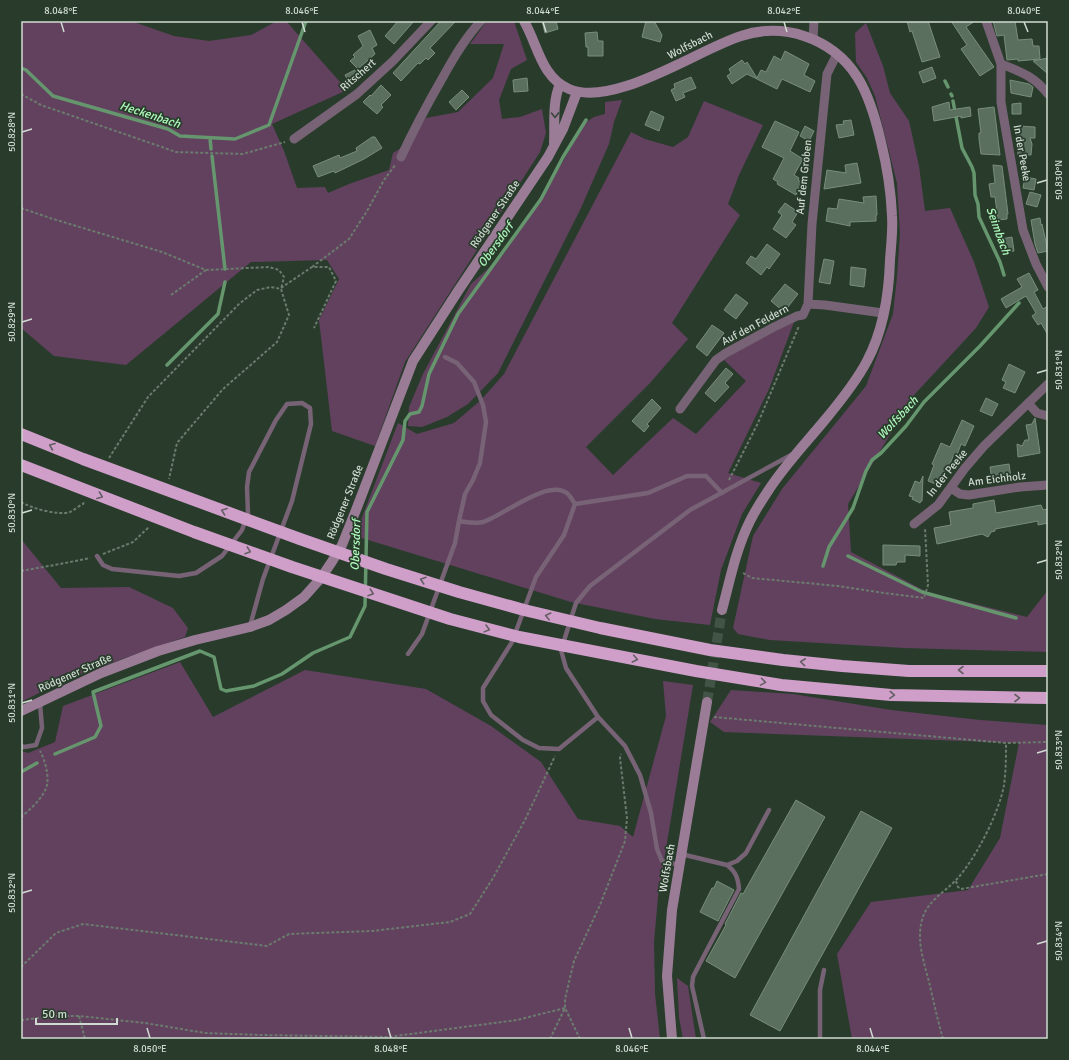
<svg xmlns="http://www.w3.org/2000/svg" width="1069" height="1060" font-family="Signika,sans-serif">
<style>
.green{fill:#62415f}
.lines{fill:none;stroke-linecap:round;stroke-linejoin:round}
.stream{stroke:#65966d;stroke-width:3.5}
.building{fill:#5a6f5d;stroke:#788e7b}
.secondary-tunnel{stroke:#425445;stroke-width:10;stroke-dasharray:10 5;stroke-linecap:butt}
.path{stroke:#6b7b6d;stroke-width:2;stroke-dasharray:3 2;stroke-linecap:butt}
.service{stroke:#776375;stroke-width:4.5}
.minor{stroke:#776375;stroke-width:9}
.secondary{stroke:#9b7c97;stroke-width:10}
.motorway{stroke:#cf9fca;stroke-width:12}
.oneway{stroke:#3a463c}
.oneway2{stroke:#635f63}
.ticks{fill:none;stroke:#cfdbd1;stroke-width:1.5}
.labels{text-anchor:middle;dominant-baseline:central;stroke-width:3.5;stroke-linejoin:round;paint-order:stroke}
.street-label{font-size:11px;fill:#cfdbd1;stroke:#293c2c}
.water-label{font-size:12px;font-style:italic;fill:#aef9bb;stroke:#293c2c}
.neatline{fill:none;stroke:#cfdbd1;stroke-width:1.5}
.ticks-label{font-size:10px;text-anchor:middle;fill:#cfdbd1}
</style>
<rect width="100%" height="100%" fill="#293c2c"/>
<path class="green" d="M21,21H131L174,36L209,41L251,35L277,21H286L347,90L272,124L284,151L297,188L325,187L328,193L349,184L389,170L393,153L406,145L426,118L458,112L493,78L504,44H470L487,21H514L527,60L511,69L499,100L502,119L520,117L542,109L546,133L540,152L405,362L375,446L332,431L319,320L339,279L327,260L251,262L126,365L54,356L21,328Z
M866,23L883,66L890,93L909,121L919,166L925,211L950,208L974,262L989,307L976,328L914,395L848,504L851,552L927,592L1027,617L1048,590V652L904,648L770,640L738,634L733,628L753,536L782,489L866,386L893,314L897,277L900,234L897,183L875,96L867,78L856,62L855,33Z
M622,100L614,122L609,144L580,210L498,373L468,404L447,417L422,427L408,426L409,407L423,374L471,284L504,254L565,158L585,123L594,117L605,114V102Z
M704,101L763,125L739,175L728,204L740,215L672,323L688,339L650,383L586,447L613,475L673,418L696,434L746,381L724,360L742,347L794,322L769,389L728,473L761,483L742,514L721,570L710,625L655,619L571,602L355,536L398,423L417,434L454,423L481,400L504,374L631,132L645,139L673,147L688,137Z
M21,539L61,588L129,587L173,608L188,628L185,637C130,656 73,675 21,702Z
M180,662L213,717L305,670L426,689L491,726L541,762L578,819L620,826L633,837L666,716L663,681L693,685L658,897L654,942L655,994L660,1039H21V751L28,753L55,742L63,706Z
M731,690L793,694L891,710L980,720L1048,725V1039H852L837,954L871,902L968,890L1000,838L1019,743L724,732L710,722Z
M677,978L688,986L696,1039H683L679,1017Z"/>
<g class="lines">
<path class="stream" d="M21,68L26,70L53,96L168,129L180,136L235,139L269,125L306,21
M945,81L948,87
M951,94L952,96
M953,101L962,148L972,167L974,173L975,195L978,204L979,217L1000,262L1004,275
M210,138L211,149
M212,156L225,269
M167,365L218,314L225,282
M848,556L922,592L1016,618
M823,566L829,547L853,508L866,471L872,460L881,453L906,426L924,402L980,346L1019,303
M55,754L95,737L101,726L93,692L200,651L214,657L221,689L226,691L254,686L282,674L313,653L350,637L365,606L367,512L403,440L405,421L410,414L419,412L422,406L429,374L458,314L541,199L563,157L586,120
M21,772L37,763"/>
</g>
<path class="building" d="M398,21H414L394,44L385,36Z
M441,21H456L430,48L435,53L428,60L426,58L420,64L418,63L401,81L393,73Z
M542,21H556L558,29L545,33Z
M646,21H654L662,35L660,42L642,37Z
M907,21H928L940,57L922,62L912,31L910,32Z
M951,21H975L966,27L994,67L980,76L961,49L967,45Z
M993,21H1015L1018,40L1032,39L1033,46H1039L1040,59L1018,61V59L1007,60L1004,35L997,36Z
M370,30L377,45L372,48L375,54L358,69L350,61L355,57L353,55L363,46L358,36Z
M597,32L598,41H603V56H588V47H586L585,33Z
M785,51L809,64L804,75L815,81L810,92L782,79L777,89L747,74L732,84L727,76L731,73L729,69L742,60L745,64L747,62L757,78L761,70L766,72L774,56L781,60Z
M1048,58V74L1033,61Z
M932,67L936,78L923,83L919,72Z
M355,70L359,80L350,84L345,75Z
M691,77L696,88L683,93L685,97L676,101L671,90L675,88L674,84Z
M527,78L528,91L514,92L513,80Z
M1010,80L1029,84L1033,87L1031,97L1011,93Z
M381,85L391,95L381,105L383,107L377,114L363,102L370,95L371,96Z
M462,90L469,97L456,110L449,102Z
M949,102L950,110L970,107L971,116L961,118V116L934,121L932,107Z
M1021,103V114H1012V104Z
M994,107L1000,155L981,154L979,139V133H981L978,109Z
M651,111L664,117L659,131L645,125Z
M851,120L854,135L839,138L836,125L844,124L843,121Z
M775,121L799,132L790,151L803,159L794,175L799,178L798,180L802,183L796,195L777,184L778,182L773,179L784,158L762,147Z
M805,126L814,131L809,141L800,136Z
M1019,126L1035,127V138H1030L1032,144L1031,155H1018L1017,132H1019Z
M372,137H375L382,148L364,159L335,173L334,171L318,177L313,166L339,155L340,158L357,151L356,148Z
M857,163L861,183L824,189L827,170L846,173L845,165Z
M993,165L1002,166L1008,214H1007V219L998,220L995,197H991L989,184L995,183Z
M1025,177L1036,179L1034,190L1023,188Z
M1030,192L1041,195L1037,207L1026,204Z
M876,196L877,215H876V221L850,222V226L826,221L828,208L837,209L839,199L864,203L863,197Z
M785,203L798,212L792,222L796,225L786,238L773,229L782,215L778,212Z
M1040,218L1041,225L1042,224L1048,251L1038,253L1035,244L1031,220Z
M1012,237L1014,251L1004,253L1001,239Z
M767,244L780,254L769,269L767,267L761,275L746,263L751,256L756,259Z
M824,259L834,261L830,284L819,282Z
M851,267L866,269L864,287L850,285Z
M1029,273L1038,290L1034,292L1043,309L1048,306V335L1041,323L1038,325L1032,316L1036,313L1026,296L1006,308L1001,299L1022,287L1017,279Z
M785,284L798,294L784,312L771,301Z
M736,294L748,303L736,319L724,310Z
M712,325L724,333L707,356L696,347Z
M1009,364L1025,372L1015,393L1003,388L1006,382L1002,380Z
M726,368L733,374L725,383L729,387L715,402L705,393Z
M986,398L998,404L992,416L980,411Z
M652,399L661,408L647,424L649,426L644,432L632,421Z
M1035,418L1040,453L1018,457L1017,444L1022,446L1025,440H1029L1026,425L1032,424Z
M962,420L974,426L965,446L961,444L957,455L954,454L947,471L945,470L938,485L928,481L934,465L932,464L941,443L950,447Z
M1009,464L1011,478L992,480L990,467Z
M923,476L922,501H921L920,503L912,499L913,497L909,496L915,481L920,483Z
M994,500L996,513L1041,505L1043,510L1048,509V523L1038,525V521L995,529V531L991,532L988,537L982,534L937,544L934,528L951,525L949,512L973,508V504Z
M883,545L920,546V556L905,555V562H897L896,565H883Z
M796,800L825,817L735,978L706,961L726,925L725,924L741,893L743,894Z
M861,811L892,828L780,1031L750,1015Z
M717,881L734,890L718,921L700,912L712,888H714Z"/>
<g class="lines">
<path class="secondary-tunnel" d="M707,702L722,610"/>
<path class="path" d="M21,94L41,105L176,152L243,154L285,142
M21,208L50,218L162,252L206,270L269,267L279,270L284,277L281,289
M312,267L349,239L367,211L384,180L396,164
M281,288L312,267H329L336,281L314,328
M171,295L206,270
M109,458L148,397L239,304L257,290L271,287L281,289L289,315L277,342L223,389L177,443L169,479
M729,480L758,423L799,326
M21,502C31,508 58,516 70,512C74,510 79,506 83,504L84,502
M103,554L133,542L149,527
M21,571L60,564L90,558
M743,573L752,578L838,586L884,593L924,598L928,585L925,528
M714,717L1006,743L1048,742
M21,817C29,811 45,796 47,785C49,775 45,760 40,751
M956,881L958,887L961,889L1048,874
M21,967L56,933L83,924L267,946L289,934L372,931L450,922L470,914L493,878L525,820L555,756
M79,1016L85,1039
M21,1020L57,1016H79L145,1023L205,1033L260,1035L388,1037L517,1020L565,1008
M550,1039L565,1008
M580,1039L565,1008V999L574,961L600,905L625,841L627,818L620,758L621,754
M943,1039C938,1021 934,1004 930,986C925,965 916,942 922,920C927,901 944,893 957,879C976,858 999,813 1004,785C1006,771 1006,757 1006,743"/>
<path class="service" d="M575,504L648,493L687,476H706L722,493
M459,521C466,522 476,524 483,522C503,516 549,477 568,494C571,497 573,501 575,504L564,535L536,577L512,642L483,688V701L491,715L523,740L539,748L559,749L598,717
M97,556L103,565L112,569L179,576L196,573L222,556L242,530L248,513L247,487L249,472L276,420L287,404L302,403L310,408L311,424L292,501L263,579L250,626
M408,654L422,634L455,543L459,521L465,494L473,480L480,463L486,422L483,405L474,382L457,363L445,357
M21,746L24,747L36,745L42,728L40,703
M681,854L727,865C736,872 738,878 739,889L697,969L693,977L692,986L704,1039
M679,865L662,861L657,849L651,813L640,775L625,746L598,717L566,668L561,650L576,603L590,586L690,510L791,455
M727,865L737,861L746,853L769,810
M820,1039V990L824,970"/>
<path class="minor" d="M986,21L1001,64V102L1003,114L1023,230L1036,264L1048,287
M813,39L814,21
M1001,64C1021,72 1034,76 1048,94
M294,139L357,94L393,61L431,21
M401,157C414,129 428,103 443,77C454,57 465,38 481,21
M808,304L812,224L827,74L837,54
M1028,403L1037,413L1048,416
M680,409L716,360L726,353L774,327L797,316L803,315L808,304L825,305L883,313
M951,488L960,494L969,495L1020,487L1048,485
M914,524L938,505L965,468L984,446L1048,384"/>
<path class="secondary" d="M524,21C538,45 541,77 569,89C614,108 697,50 741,36C761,29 784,29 804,36C855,53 870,94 881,142C887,166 891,191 892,216C893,230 891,246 890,260C889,294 883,331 867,361C856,382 839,403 824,421C805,444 784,466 768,491C762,500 755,511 750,521C736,549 730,580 722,610
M554,143C555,123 552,103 560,84
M21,711L101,673L158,651L195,640L250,627L269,620L286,610L304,597L321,578L333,560L342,545L356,510L413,361L458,291L548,157L563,129L577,92
M672,1039L667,976L672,910L707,702"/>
<path class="motorway" d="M21,434L83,459L300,539L386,569L459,592L524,610L600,628L710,650L783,660L842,666L909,671H1048
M21,465L194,532L292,567L450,619L519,637L696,671L781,685L891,695L1048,698"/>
</g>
<defs><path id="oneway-chevron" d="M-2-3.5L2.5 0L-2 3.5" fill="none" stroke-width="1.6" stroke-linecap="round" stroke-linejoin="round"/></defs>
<use class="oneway" href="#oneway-chevron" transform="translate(555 115) rotate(89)"/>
<g class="oneway2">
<use href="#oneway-chevron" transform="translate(52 446) rotate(-158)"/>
<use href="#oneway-chevron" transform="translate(100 496) rotate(21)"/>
<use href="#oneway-chevron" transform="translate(224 511) rotate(-160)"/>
<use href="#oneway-chevron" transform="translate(248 551) rotate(19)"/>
<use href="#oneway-chevron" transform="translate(423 580) rotate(-162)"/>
<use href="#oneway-chevron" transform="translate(371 593) rotate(19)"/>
<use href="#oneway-chevron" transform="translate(548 616) rotate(-167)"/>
<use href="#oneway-chevron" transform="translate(487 629) rotate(15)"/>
<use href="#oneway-chevron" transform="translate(635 659) rotate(11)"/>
<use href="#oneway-chevron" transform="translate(803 662) rotate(-174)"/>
<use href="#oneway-chevron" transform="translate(961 670) rotate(180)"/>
<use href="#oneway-chevron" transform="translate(763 682) rotate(9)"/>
<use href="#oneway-chevron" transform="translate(892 695) rotate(3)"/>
<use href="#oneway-chevron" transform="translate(1017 698)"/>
</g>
<path class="ticks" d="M61,22L64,32M302,22L305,32M543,22L546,32M784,22L787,32M1024,22L1028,32M22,132L32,129M1037,183L1047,180M22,322L32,319M1037,373L1047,370M22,513L32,510M1037,563L1047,560M22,703L32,700M1037,753L1047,750M22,893L32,890M1037,944L1047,941M147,1028L150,1038M388,1028L391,1038M629,1028L632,1038M870,1028L873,1038"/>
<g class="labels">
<g class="street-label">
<text transform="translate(690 45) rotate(-27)">Wolfsbach</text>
<text transform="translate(358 75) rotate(-41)">Ritschert</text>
<text transform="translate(1022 153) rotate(80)">In der Peeke</text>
<text transform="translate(804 177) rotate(-84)">Auf dem Groben</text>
<text transform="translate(495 214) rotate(-56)">Rödgener Straße</text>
<text transform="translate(755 325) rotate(-28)">Auf den Feldern</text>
<text transform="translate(947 473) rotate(-51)">In der Peeke</text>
<text transform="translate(997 479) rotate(-7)">Am Eichholz</text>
<text transform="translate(345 502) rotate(-68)">Rödgener Straße</text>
<text transform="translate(75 673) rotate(-24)">Rödgener Straße</text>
<text transform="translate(667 868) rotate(-80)">Wolfsbach</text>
</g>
<g class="water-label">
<text transform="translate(150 115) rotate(18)">Heckenbach</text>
<text transform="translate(998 231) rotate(70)">Seimbach</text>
<text transform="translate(496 245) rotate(-54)">Obersdorf</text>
<text transform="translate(898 418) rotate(-47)">Wolfsbach</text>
<text transform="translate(356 545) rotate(-88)">Obersdorf</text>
</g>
</g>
<rect width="1069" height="1060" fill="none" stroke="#293c2c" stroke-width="44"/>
<path d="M36 1018v6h81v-6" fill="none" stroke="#cfdbd1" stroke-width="2"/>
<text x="42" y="1018" font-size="12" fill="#cfdbd1" stroke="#293c2c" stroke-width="3" paint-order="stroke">50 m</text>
<rect x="22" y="22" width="1025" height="1016" class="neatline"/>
<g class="ticks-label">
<text x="61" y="14">8.048°E</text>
<text x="302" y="14">8.046°E</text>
<text x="543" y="14">8.044°E</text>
<text x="784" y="14">8.042°E</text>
<text x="1024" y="14">8.040°E</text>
<text transform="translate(11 132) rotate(-90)" y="4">50.828°N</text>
<text transform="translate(1058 180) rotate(-90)" y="4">50.830°N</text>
<text transform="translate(11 322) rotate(-90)" y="4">50.829°N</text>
<text transform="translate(1058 370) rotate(-90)" y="4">50.831°N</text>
<text transform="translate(11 513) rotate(-90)" y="4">50.830°N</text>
<text transform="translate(1058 560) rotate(-90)" y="4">50.832°N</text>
<text transform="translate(11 703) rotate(-90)" y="4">50.831°N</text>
<text transform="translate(1058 750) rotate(-90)" y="4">50.833°N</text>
<text transform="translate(11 893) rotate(-90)" y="4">50.832°N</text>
<text transform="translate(1058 941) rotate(-90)" y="4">50.834°N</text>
<text x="150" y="1052">8.050°E</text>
<text x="391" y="1052">8.048°E</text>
<text x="632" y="1052">8.046°E</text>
<text x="873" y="1052">8.044°E</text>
</g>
</svg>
